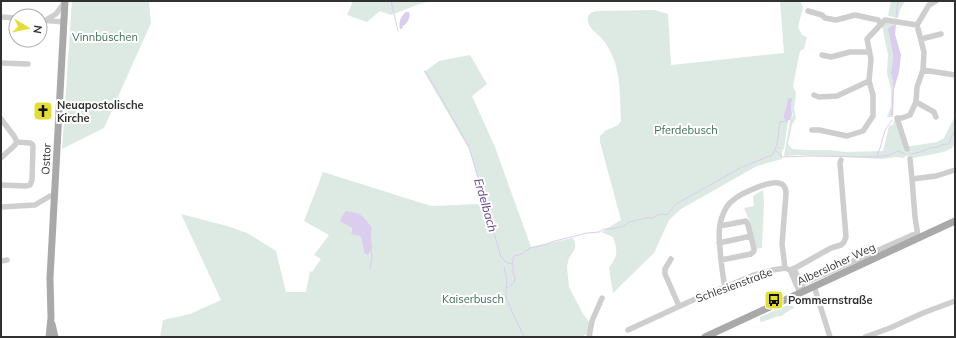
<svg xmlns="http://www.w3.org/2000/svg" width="956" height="338" font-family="Mulish,sans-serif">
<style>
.green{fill:#ddeae4;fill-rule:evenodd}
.water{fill:#dacded}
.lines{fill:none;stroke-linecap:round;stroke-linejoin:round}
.stream{stroke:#dacded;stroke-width:1}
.minor{stroke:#cecece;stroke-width:5.5}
.major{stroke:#a9a9a9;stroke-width:7}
.labels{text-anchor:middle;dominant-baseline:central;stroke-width:4;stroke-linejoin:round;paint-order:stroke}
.park-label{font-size:11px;fill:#3e6d59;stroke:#fff}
.poi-label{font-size:11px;font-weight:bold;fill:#313131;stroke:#fff;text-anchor:start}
.street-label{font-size:11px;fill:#313131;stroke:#fff}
.water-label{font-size:12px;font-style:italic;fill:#633f93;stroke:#fff}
</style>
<rect width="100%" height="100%" fill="#fff"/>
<path class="green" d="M72,1H149L151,23L104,128L62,149Z
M353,1H435L422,3L391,15L380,11L367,22L347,15Z
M780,1H800L803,7L798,27L802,35L807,37L804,49L800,51L793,86L796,93L794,108L796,118L792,125L788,144L792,149L807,150H829L845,152L883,151L889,126L893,125L894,121L896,120L904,144L903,145L905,147L937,142L944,138L955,116V143L952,148L944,152L913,158L906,156L903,158L896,157L882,159L800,155L784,156L790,120L793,115L790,106L792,102L788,99L786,108L784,114L786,121H788L784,149L782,150V159L757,166L681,209L669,220L654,253L613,293L609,268C618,255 618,252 613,237L601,232L621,220L600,142V136L605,131L618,125L621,121C620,99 621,73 611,53C609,49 606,43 603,40C598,33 589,30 588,21C587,15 590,12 596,11L654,10L668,14L671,65L784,53Z
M891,1H905L900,10L898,18L888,16Z
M888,22L896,24L891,26L889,33L890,38L893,56L891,73L893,83L891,115L895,117H887L891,106V89L887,73L888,55L882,26Z
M470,55L487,84L472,96L495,147L531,247L573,238L575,243V249L569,258L567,266L569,287L583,314L590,323L587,334L581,337H160L163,320L190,314L221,300L181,214L227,226L247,233L276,251L286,292H306L310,271L312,272L321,259L314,255L329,235L304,221L323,172L431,206L478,204L487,216L493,228L469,149L424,72L439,61ZM346,211C359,212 365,216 372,227L371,238L372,248L366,255L364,253L361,237L351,233L352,229L350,226Z
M763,190L764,202L762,248L755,249L749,219L747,216L744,208L754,206L753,196Z
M790,304L794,307V308L785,313L782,316C774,316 768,321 761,322L760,321V317L762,316Z"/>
<path class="water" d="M406,12H409C411,17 407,24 403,26L402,29H400C398,23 401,16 406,12Z
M896,24V25L895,34L901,55L899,72L894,89L893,116L891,115L893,83L891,73L893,56L890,39L888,29L891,26Z
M788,98H789L792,99C792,102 791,104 791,108C792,114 793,114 790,120L786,121L784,118V114L786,108Z
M346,211C360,212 364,216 372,227L371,238L372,245V248L368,255L365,254L364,253L361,237L359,236L351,234L352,229V228L340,221L341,218Z"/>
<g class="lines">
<path class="stream" d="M391,1L398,31
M896,18L898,1
M424,71L427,74L439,94L469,147L501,257L506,262L512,264C513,267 513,269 513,271C513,275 514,274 515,278C515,284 510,286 506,288V297L509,305L524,337
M776,151L782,157L807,156L876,157L890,155L898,151L905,154
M911,154L924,151L929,148L938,147L942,145L948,144L950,142L951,137L955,130
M877,156C881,148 882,139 885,131C887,126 890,124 892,120
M512,264L514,256L522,254L530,248L547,244L551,242L587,233L599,232L603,229H611L624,226L629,222L646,218H653L660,214H662L667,215L676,204L742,167L772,155C779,146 778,133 780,122L788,121
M504,267L507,280L506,288
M370,269L372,257L371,249"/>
<path class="minor" d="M808,11L822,15L825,18L836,20L855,15L878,20L881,24
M1,17L16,18
M40,20L64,22
M46,20L56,14L64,3
M921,39L941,34
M822,55L831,57L850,52H869
M1,63L28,64
M923,70L955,75
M814,95L819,97L837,96L869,81
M916,102L934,112L936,117
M1,119L14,136L17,142L30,143L32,144L33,146L32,180L30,185L25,186L1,185
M812,130H819L847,136L863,131L873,116V95L869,81L871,59L867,39L885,20L917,25
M907,149L897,118H902L910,115L916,102L917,87L923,70L924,52L917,25L929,5L936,1
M1,158L14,146L17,142
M910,159L912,179
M1,207L35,205L50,196H55
M720,226L746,221L748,225L754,249V251L751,254L721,260
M918,236L915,217L912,179L936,176L955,170
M719,243L751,236
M671,259L665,269V274L679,306
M1,261L7,260
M794,269L803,287
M790,270L800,293
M802,284L917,233
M814,286L830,337
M725,287C723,278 722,269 721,260C720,246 717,230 722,217C724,211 727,205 732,201C740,194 774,177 783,185C786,188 786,191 786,194L782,244L785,268
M628,330L706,294L725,287L754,275L773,270L785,268L790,270L797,267L831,248L841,245L844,242L846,237L840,163L841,160
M589,337L592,321L602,298
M865,337L890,328L923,313L955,301"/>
<path class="major" d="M52,324L55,337
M49,337L51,318L50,278L65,1
M705,337L955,221"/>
</g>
<defs>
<g id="church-square" transform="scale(1)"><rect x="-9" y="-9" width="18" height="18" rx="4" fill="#e3dd38" stroke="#fff"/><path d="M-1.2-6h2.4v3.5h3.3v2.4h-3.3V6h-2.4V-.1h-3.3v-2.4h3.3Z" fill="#111"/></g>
<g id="bus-square" transform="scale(1)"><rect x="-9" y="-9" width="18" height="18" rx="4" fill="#e3dd38" stroke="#fff"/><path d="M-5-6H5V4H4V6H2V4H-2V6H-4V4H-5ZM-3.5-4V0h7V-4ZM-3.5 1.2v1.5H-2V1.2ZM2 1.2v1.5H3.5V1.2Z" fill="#111"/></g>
</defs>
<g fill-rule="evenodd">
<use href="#church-square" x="43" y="111"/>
<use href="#bus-square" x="774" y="300"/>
</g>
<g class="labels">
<g class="park-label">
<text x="105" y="37">Vinnbüschen</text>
<text x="686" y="130">Pferdebusch</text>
<text x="473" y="299">Kaiserbusch</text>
</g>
<g class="poi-label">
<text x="57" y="105">Neuapostolische<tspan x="57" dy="13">Kirche</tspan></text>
<text x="788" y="300">Pommernstraße</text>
</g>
<g class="street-label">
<text transform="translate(46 159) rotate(-87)">Osttor</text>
<text transform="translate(836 264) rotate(-25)">Albersloher Weg</text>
<text transform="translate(734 285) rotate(-20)">Schlesienstraße</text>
</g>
<g class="water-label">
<text transform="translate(486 205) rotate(74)">Erdelbach</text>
</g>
</g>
<rect width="956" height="338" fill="none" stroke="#313131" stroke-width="4"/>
<g transform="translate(28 28) rotate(99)"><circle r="19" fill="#ffffff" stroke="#adadad"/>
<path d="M0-3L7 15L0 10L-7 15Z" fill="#e3dd38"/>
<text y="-6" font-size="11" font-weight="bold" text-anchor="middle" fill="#313131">N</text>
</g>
</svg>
